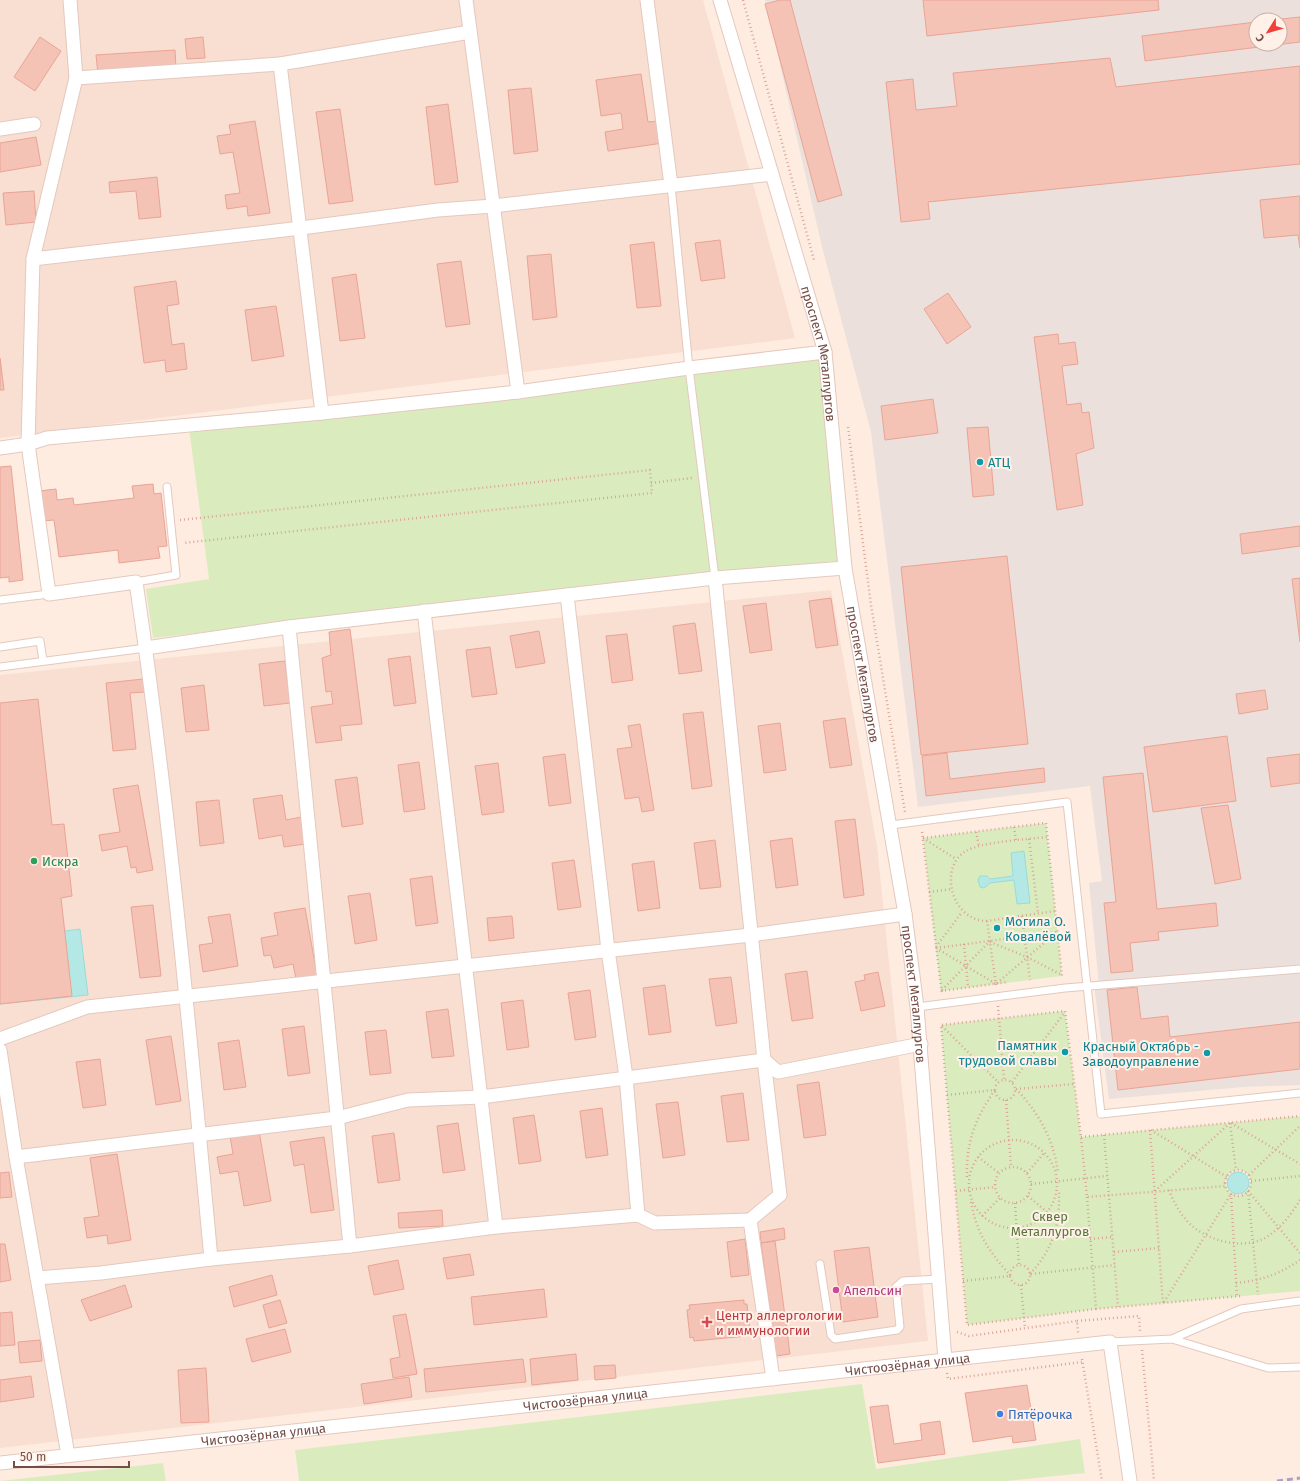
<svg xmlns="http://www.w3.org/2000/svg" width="1300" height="1481" font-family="'Fira Sans',sans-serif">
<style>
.residential{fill:#f8dfd1}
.industrial{fill:#ece0dc;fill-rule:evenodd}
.green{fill:#daecbe;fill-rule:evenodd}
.water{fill:#b3e8e5;stroke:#99dbd8}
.building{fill:#f5c2b6;stroke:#e9a495}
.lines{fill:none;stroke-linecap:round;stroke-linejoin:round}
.lane-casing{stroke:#e4c8be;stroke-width:9}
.street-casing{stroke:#e4c8be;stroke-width:15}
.path{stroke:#daa599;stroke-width:2.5;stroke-dasharray:1 3;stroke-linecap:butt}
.lane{stroke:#fff;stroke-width:7}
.street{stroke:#fff;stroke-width:13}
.rail{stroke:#ac9fc7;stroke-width:3;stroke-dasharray:6 4;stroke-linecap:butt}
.culture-dot{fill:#0f9aa8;stroke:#fff1e8;stroke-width:1.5}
.leisure-dot{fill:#2e9e5b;stroke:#fff1e8;stroke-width:1.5}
.hotel-dot{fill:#d1479c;stroke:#fff1e8;stroke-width:1.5}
.health-dot{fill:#e0444e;stroke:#fff1e8;stroke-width:1.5}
.shop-dot{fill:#3f7fe0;stroke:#fff1e8;stroke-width:1.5}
.labels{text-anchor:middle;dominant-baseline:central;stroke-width:4;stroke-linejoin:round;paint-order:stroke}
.street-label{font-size:13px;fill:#764d46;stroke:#fff1e8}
.culture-label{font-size:13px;fill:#0d838f;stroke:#fff1e8;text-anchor:start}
.leisure-label{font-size:13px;fill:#27864d;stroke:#fff1e8;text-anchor:start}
.park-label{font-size:13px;fill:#58773b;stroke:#fff1e8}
.hotel-label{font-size:13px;fill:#b23c85;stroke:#fff1e8;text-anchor:start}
.health-label{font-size:13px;fill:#be3a42;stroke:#fff1e8;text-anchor:start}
.shop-label{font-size:13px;fill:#366cbe;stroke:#fff1e8;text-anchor:start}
</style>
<rect width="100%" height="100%" fill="#feece0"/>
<path class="residential" d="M0,0H703L795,338L0,438Z
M831,590L877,846L928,1341L0,1448V675Z"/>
<path class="industrial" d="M765,0H1300V1085L1243,1087L1109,1099L1094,986H1099L1089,883L1102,881L1090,786L918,807L871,432L822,247ZM1256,20H1280V44H1256Z"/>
<path class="green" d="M821,351L844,560L153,638L146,589L209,579L189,428Z
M1046,823L1062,976L941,991L923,838ZM987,876L989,879L1013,876L1030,903L1014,880L990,883Z
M1065,1011L1081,1137L1300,1116V1291L1096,1309L967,1325L941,1025ZM1237,1170C1245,1170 1248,1174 1251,1181L1248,1191L1239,1196L1228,1191L1225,1182L1229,1174Z
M862,1384L876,1469L1080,1439L1085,1473L1007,1481H299L295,1450Z
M163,1463L166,1481H0Z"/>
<path class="water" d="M1024,851L1030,903L1017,904L1014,880L990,883L984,888L980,887L978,880L980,876H987L990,879L1013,876L1011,853Z
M80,929L88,995L0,1004V940Z
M1227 1183a11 11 0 1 1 22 0a11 11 0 1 1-22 0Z"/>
<path class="building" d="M780,0H790L842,195L818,202L765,4Z
M923,0H1158L1159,10L927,36Z
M1300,17V42L1145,61L1142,36L1256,22V44H1280V20H1272Z
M40,37L61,51L35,91L14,77Z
M203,37L205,58L187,59L185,39Z
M175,50L176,68L98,74L96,55Z
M1110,58L1116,87L1300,66V164L928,202L930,219L901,222L886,82L913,79L916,110L957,106L953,73Z
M641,74L648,122L659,121L663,143L608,151L605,132L623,129L621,113L601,116L596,80Z
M531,88L538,151L514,154L508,90Z
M448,104L458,182L435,185L426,107Z
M340,109L353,201L329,204L316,112Z
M255,121L270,213L248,216L247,206L227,209L225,195L240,193L233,152L220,154L217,136L231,134L229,125Z
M36,137L41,165L0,172V143Z
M157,177L161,217L139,219L136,191L110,193L109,182Z
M34,191L36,222L6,225L3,193Z
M1300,196V248L1298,235L1264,238L1260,200Z
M720,240L725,278L701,281L695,243Z
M654,242L661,306L637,308L630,245Z
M551,254L557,317L533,320L527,256Z
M461,261L470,324L446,327L437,264Z
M356,274L365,338L340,341L332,278Z
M176,281L179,304L167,306L172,345L184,343L187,369L166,372L165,360L144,363L134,287Z
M948,293L971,327L947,344L924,309Z
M276,306L284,356L252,361L245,310Z
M1058,334L1059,344L1075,342L1078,364L1062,366L1067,405L1081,403L1082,413L1089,412L1094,448L1076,454L1083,505L1057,510L1034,337Z
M0,358L4,390H0Z
M933,399L938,433L885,440L881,406Z
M988,427L994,495L973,497L967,428Z
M11,466L23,580L9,582V577L0,578V467Z
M153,484L154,494L161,493L167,546L158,547L160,558L119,563L118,550L59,557L54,520L42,521L39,491L56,489L57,500L73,498L74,505L134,498L132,486Z
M1300,526V546L1242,554L1240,534Z
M1007,556L1028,744L921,755L901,567Z
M1300,578V642L1292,579Z
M831,598L838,645L816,648L809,601Z
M766,603L772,650L750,653L743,606Z
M695,623L702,671L679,674L673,626Z
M350,629L362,724L340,726L342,740L316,743L311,707L333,704L331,691L326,692L322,658L331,655L329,632Z
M539,631L545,663L516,668L510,636Z
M627,634L633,680L612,683L606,636Z
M490,647L497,694L472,697L466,650Z
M410,656L416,703L394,706L388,659Z
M285,661L290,703L264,706L259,664Z
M143,679L145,692L130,693L136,749L113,751L106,683Z
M204,685L209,730L186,732L181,688Z
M1265,690L1268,709L1239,714L1236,694Z
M38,699L52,825L64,824L72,896L61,898L72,996L0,1004V703Z
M703,712L712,786L692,789L683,714Z
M845,718L852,765L830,768L823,721Z
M780,723L786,770L764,773L758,726Z
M640,724L654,810L642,812L639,797L625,799L617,749L632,747L628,726Z
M1227,736L1236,801L1153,812L1144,747Z
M947,753L950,779L1044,768L1045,782L926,796L922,756Z
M565,754L571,803L549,806L543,757Z
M1300,754V783L1271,787L1267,758Z
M419,762L425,809L404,812L398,765Z
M498,763L504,812L482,815L475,766Z
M1143,773L1157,909L1216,903L1218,926L1158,932L1159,940L1130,943L1133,971L1111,973L1104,903L1116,902L1103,777Z
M357,777L363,824L342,827L335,780Z
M138,785L153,870L137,873L136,867L131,868L127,846L102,851L99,835L120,832L113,789Z
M282,795L286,820L301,817L305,844L284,847L282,835L259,839L253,799Z
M219,800L224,843L200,846L196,802Z
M1228,805L1241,879L1215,884L1201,808Z
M855,819L864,895L844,898L835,821Z
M792,838L798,885L776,888L770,841Z
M715,840L721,887L700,889L694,843Z
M574,860L581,907L558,910L552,863Z
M654,861L660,908L638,911L632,864Z
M432,876L438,923L416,926L410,879Z
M370,893L377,940L355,944L348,896Z
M153,905L161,976L140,978L131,907Z
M305,908L317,975L296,979L293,964L274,968L271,955L264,956L261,938L278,935L274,913Z
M230,914L238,966L203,972L199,945L213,943L208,917Z
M512,916L514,938L489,941L487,918Z
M807,971L813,1018L792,1021L785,974Z
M878,972L885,1006L861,1011L855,982L865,980L864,975Z
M731,977L737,1023L716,1026L709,979Z
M665,985L671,1032L649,1035L643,988Z
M1137,987L1141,1019L1168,1016L1170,1037L1300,1022V1069L1118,1090L1107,990Z
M590,990L596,1037L575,1040L568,993Z
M523,1000L529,1047L507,1050L501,1003Z
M448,1009L454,1056L432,1058L426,1012Z
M304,1026L310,1073L288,1076L282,1029Z
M386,1030L391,1073L370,1075L365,1032Z
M171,1036L181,1101L156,1105L146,1040Z
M239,1040L246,1087L224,1090L218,1043Z
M100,1059L106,1105L83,1108L76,1062Z
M819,1082L826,1135L804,1138L797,1085Z
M743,1093L749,1140L727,1142L721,1096Z
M678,1102L685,1155L663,1158L656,1104Z
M602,1108L608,1155L586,1158L580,1111Z
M534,1115L541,1161L519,1164L513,1118Z
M458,1123L465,1170L443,1173L437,1126Z
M259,1131L271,1201L244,1206L238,1171L220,1174L217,1157L233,1154L230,1136Z
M394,1133L400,1180L378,1183L372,1136Z
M324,1137L334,1210L311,1213L304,1164L294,1166L290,1142Z
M117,1154L131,1240L108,1244L107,1235L87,1238L84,1218L99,1216L90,1158Z
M9,1172L12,1197L0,1198V1173Z
M442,1210L443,1226L399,1228L398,1213Z
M784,1228L785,1239L761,1243L760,1232Z
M745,1239L749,1275L731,1277L727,1242Z
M775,1241L790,1354L776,1356L761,1243Z
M0,1244H5L11,1280L0,1282Z
M869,1247L878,1317L843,1322L834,1251Z
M470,1254L474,1275L447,1279L443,1258Z
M398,1260L404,1289L374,1295L368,1266Z
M272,1275L277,1295L234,1307L229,1287Z
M125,1285L132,1307L90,1321L81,1300Z
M544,1289L547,1317L474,1325L471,1297Z
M280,1300L287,1323L269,1328L263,1305Z
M744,1300V1304H747L750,1332H747V1336L694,1341L693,1337L690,1338L687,1310L690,1309L689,1305Z
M12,1312L15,1345L0,1346V1313Z
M406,1314L417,1374L393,1378L390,1359L400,1357L393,1316Z
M285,1329L291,1352L252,1362L246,1339Z
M40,1340L42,1361L20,1363L18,1342Z
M576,1354L578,1380L532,1385L530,1359Z
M523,1359L526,1382L426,1392L424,1369Z
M615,1365L616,1378L595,1380L594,1366Z
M206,1368L209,1422L181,1423L178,1370Z
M31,1376L34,1397L0,1402V1380Z
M409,1377L412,1397L364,1404L361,1384Z
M1027,1385L1036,1440L1013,1443L1012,1436L973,1442L965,1393Z
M888,1405L894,1444L922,1440L920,1424L940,1421L945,1454L878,1463L870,1407Z"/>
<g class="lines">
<g class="lane-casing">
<path id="lane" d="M671,185L689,368L715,578
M136,582L176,575L167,487
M0,600L49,594
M0,647L40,641L43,661
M0,667L146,648
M891,825L1067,802L1101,1114L1300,1093
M917,1007L1065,988L1300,969
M820,1264L831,1335L835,1339L897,1330L900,1327L896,1287L903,1281L939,1279
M1172,1339L1241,1309L1300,1301
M1110,1342L1172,1339L1268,1368L1300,1367"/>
</g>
<g class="street-casing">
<g id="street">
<path d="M70,0L76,78L33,259L28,444L49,594L136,582C169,806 190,1033 211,1259"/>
<path d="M466,0L518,392"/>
<path d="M647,0L671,185"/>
<path id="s1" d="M720,0L825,352L845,568L905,914L917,1007L945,1360"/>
<path d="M280,64L322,413"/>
<path d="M76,78L280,64L470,32"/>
<path d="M0,129L34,124"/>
<path d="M33,259L301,228L438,210L493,206L772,174"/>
<path d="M0,448L28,444L47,438L322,413L518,392L689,368L825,352"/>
<path d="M715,578L764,1060L780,1195L750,1220L773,1379"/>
<path d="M567,595L608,950L626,1077L638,1215"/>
<path d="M424,611L496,1227"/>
<path d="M289,627L350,1246"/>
<path d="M146,648L289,627L715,578L845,568"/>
<path d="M0,1039L87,1007L751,935L905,914"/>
<path d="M0,1050L16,1157L68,1455"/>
<path d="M16,1157L337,1118L408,1100L481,1097L764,1060L778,1072L921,1044"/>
<path d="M37,1278L101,1273L211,1259L350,1246L496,1227L638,1215L655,1223L750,1220"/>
<path id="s2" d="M0,1463L1110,1342L1130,1481"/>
</g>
</g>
<path class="path" d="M743,0L814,260
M848,427L871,605L905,812
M651,483L692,478
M180,520L650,470L652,493L183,543
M1014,827L1016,841
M922,832L942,994
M976,832L979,846
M923,838L1046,823L1062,976H1061
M923,838L956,859
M1029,839L1038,913
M929,892L952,889
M1022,916L1030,980
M987,921C951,921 938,867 966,851C981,842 1028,839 1047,837
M990,942L1027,957L1062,975
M964,944L968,987
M936,947L962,912
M936,948L1057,932
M936,948L996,984
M997,983L1057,932
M996,985L987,921L1055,911
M942,990L990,941
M941,991L1008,982
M998,1006L1004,1079
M942,1026L998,1082
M995 1090a10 10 0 1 1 20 0a10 10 0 1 1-20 0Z
M1012,1082L1065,1012
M1016,1089C1039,1113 1054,1140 1058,1173
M1016,1089L1074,1084
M947,1095L995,1090
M1006,1100L1011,1167
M1230,1123L1236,1170
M1231,1123L1300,1164
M1150,1130L1163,1303
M1151,1130L1227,1177
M1104,1135L1118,1307
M1081,1137L1300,1116
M969 1184a44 44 0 1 1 88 0a44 44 0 1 1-88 0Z
M978,1157L999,1173
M995 1185a18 18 0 1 1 36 0a18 18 0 1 1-36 0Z
M1225 1183a13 13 0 1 1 26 0a13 13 0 1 1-26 0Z
M1027,1173L1044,1153
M1249,1175L1300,1126
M967,1177C966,1143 975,1118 995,1090
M1251,1181L1300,1176
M1031,1184L1107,1176
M1169,1190C1174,1203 1180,1214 1190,1224C1208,1241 1242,1250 1265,1238C1280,1229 1291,1215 1300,1200
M956,1191L995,1187
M1155,1191L1230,1123
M1248,1191L1258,1295
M1248,1191L1300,1253
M1231,1194L1237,1297
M1028,1196L1047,1212
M1087,1197L1096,1309L1241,1296
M971,1202C977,1234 989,1252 1011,1276
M1015,1203L1019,1265
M982,1216L1000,1198
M1090,1239L1112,1237
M1114,1252L1159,1248
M1010 1275a10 10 0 1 1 20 0a10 10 0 1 1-20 0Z
M1030,1274C1054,1248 1060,1224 1059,1190
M1031,1274L1115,1265
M963,1281L1010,1276
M1236,1283C1260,1281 1280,1274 1300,1260
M1021,1285L1025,1328
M1164,1302L1231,1194
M1096,1309L967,1325L941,1025L1065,1011L1081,1137L1087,1197L1226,1186
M1077,1321L1139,1316L1140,1331
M957,1332L969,1336L1077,1321L1078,1333
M1142,1350L1154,1481
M1082,1359L1102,1481
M947,1373L948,1379L1082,1362"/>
<use href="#lane" class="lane"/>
<use href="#street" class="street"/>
<path class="rail" d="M1277,1481L1300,1478"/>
</g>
<g class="culture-dot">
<circle cx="980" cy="462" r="4"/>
<circle cx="997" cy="928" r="4"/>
<circle cx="1065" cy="1052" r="4"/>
<circle cx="1207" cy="1053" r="4"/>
</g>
<circle class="leisure-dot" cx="34" cy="861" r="4"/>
<circle class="hotel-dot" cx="836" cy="1290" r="4"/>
<path class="health-dot" d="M705 1316h4v4h4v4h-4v4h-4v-4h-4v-4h4z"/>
<circle class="shop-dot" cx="1000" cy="1414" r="4"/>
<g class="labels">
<g class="street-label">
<text stroke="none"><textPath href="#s1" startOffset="368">проспект Металлургов</textPath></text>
<text stroke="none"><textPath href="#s1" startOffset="692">проспект Металлургов</textPath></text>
<text stroke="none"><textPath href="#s1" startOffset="1016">проспект Металлургов</textPath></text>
<text stroke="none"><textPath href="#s2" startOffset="913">Чистоозёрная улица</textPath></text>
<text stroke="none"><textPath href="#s2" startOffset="589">Чистоозёрная улица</textPath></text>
<text stroke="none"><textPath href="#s2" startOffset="265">Чистоозёрная улица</textPath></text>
</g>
<g class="culture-label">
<text x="988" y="462">АТЦ</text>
<text x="1005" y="921">Могила О.<tspan x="1005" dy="15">Ковалёвой</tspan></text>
<text x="1057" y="1045" text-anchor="end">Памятник<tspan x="1057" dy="15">трудовой славы</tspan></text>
<text x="1199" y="1046" text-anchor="end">Красный Октябрь -<tspan x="1199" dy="15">Заводоуправление</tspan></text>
</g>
<g class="leisure-label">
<text x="42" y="861">Искра</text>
</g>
<g class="park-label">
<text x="1050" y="1216">Сквер<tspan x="1050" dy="15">Металлургов</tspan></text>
</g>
<g class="hotel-label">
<text x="844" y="1290">Апельсин</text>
</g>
<g class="health-label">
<text x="716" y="1315">Центр аллергологии<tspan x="716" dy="15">и иммунологии</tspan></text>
</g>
<g class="shop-label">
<text x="1008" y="1414">Пятёрочка</text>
</g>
</g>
<g transform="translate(1268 32) rotate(233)"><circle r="19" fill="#fff1e8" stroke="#c8afa7"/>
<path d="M0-3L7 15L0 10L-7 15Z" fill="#f1403c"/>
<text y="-6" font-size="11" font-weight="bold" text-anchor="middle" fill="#764d46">С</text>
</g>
<path d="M14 1461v6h115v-6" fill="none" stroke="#764d46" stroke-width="2"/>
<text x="20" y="1461" font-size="12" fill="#764d46" stroke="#fff1e8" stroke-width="3" paint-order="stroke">50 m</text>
</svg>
